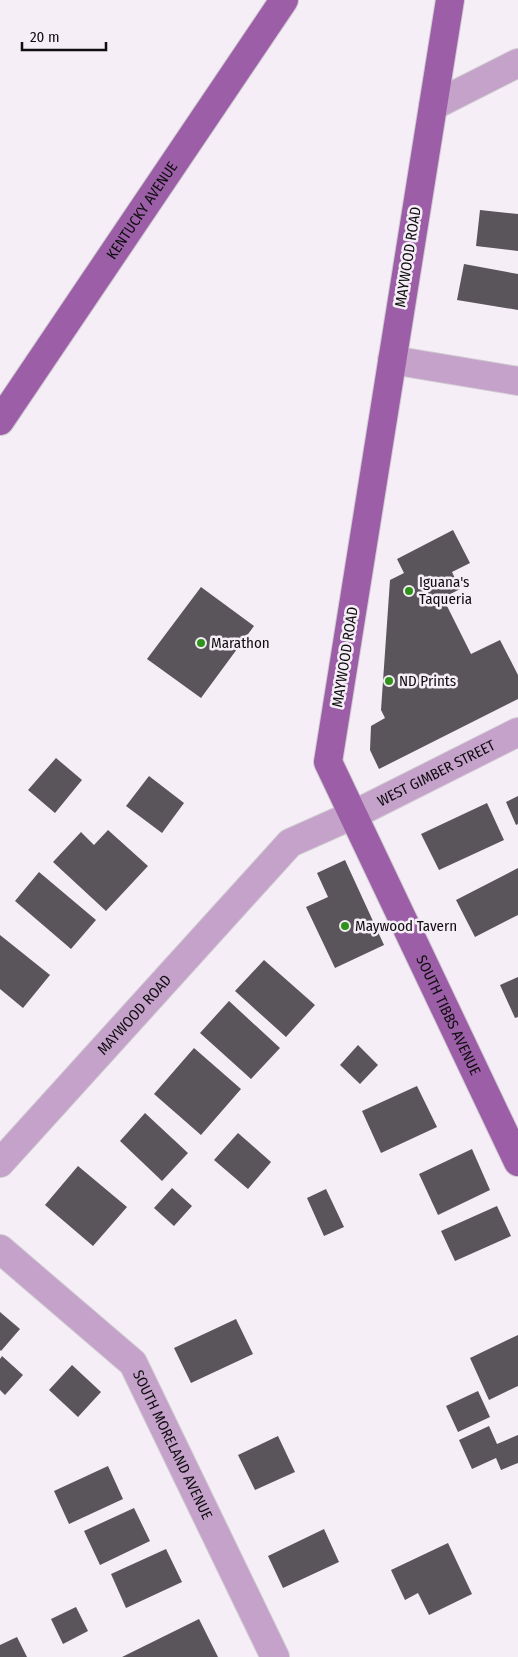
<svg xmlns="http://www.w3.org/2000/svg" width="518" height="1657" font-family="'Fira Sans Condensed',sans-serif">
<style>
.building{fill:#5a545b}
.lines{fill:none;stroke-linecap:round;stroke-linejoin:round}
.minor-casing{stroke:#d0cad1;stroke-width:30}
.major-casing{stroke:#d0cad1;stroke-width:30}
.minor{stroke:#c4a2ca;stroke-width:28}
.major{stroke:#9b5ea7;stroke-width:28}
.poi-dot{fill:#2d9419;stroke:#f5eef6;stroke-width:2}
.labels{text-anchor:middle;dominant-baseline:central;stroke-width:5;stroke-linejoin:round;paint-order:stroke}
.street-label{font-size:15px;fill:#0f0d0f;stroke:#f5eef6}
.poi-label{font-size:15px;fill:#0f0d0f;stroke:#f5eef6;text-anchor:start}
</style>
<rect width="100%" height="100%" fill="#f5eef6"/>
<path class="building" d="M480,210L518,214V251L476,246Z
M464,264L518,274V310L457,300Z
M453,530L470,563L452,572L460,589L443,598L471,654L500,640L518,675V699L379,769L370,750L371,726L385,718L381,710L390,580L404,573L397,559Z
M201,587L254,626L201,698L147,659Z
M56,758L82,780L55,813L28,790Z
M149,776L184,803L162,833L126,806Z
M518,796V824L516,825L506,802Z
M487,803L504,840L439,870L421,834Z
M108,830L148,866L106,911L53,862L81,832L94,845Z
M345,860L384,945L335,968L306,907L328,897L317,873Z
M518,868V915L475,937L456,900Z
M39,872L96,920L71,949L15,901Z
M0,935L50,975L23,1008L0,989Z
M264,960L315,1005L286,1037L235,991Z
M518,977V1017L515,1018L500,985Z
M229,1001L280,1048L251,1079L200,1033Z
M358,1045L378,1065L360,1084L340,1065Z
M194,1048L241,1089L201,1135L154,1094Z
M417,1086L437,1127L381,1153L362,1111Z
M145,1113L188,1153L162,1181L120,1141Z
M238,1133L271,1162L248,1189L214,1160Z
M472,1149L490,1190L438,1215L419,1174Z
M78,1166L127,1207L93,1246L45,1205Z
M172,1188L192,1206L174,1226L154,1208Z
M326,1189L344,1227L324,1236L307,1198Z
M497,1206L511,1236L455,1261L441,1231Z
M0,1312L20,1329L1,1351L0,1350Z
M236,1319L253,1354L191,1383L174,1348Z
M518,1335V1386L489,1400L470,1358Z
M2,1356L23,1375L5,1395L0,1390V1359Z
M72,1365L101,1392L78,1417L49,1390Z
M478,1391L490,1417L458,1432L446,1406Z
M489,1426L497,1444L518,1435V1463L501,1470L496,1458L472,1469L459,1440Z
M278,1436L295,1472L255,1490L238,1455Z
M108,1466L123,1499L69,1524L54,1491Z
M134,1508L150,1541L100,1565L84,1531Z
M324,1529L339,1562L283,1588L268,1556Z
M448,1543L472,1594L429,1615L418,1593L405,1600L391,1570Z
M166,1549L182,1582L126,1608L111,1574Z
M76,1607L88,1631L63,1644L51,1619Z
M199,1619L218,1657H122Z
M17,1637L27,1657H0V1645Z"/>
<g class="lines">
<g class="minor-casing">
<g id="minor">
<path d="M433,106L518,63"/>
<path d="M392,360L518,381"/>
<path id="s1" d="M0,1163L290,843L353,815L518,732"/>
<path id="s2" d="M0,1249L133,1363L275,1657"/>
</g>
</g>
<g class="major-casing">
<g id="major">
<path id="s3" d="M450,0L328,762L518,1162"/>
<path id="s4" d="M0,421L284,0"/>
</g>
</g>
<use href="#minor" class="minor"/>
<use href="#major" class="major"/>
</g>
<g class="poi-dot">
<circle cx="409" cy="591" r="5"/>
<circle cx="201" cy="643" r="5"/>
<circle cx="389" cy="681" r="5"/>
<circle cx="345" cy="926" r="5"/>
</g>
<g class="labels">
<g class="street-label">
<text stroke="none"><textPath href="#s4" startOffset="254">KENTUCKY AVENUE</textPath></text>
<text transform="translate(408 257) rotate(-81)">MAYWOOD ROAD</text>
<text transform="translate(345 657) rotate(-81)">MAYWOOD ROAD</text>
<text stroke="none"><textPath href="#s1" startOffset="594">WEST GIMBER STREET</textPath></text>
<text stroke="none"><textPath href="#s1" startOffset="200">MAYWOOD ROAD</textPath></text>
<text stroke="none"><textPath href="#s3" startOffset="1052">SOUTH TIBBS AVENUE</textPath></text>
<text stroke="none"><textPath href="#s2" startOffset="266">SOUTH MORELAND AVENUE</textPath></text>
</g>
<g class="poi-label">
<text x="419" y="582">Iguana's<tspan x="419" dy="17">Taqueria</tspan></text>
<text x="211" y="643">Marathon</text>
<text x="399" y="681">ND Prints</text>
<text x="355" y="926">Maywood Tavern</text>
</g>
</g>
<path d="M22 42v8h84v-8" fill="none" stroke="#0f0d0f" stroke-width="2.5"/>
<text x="30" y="42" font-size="15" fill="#0f0d0f" stroke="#f5eef6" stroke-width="4" paint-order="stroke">20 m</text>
</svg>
